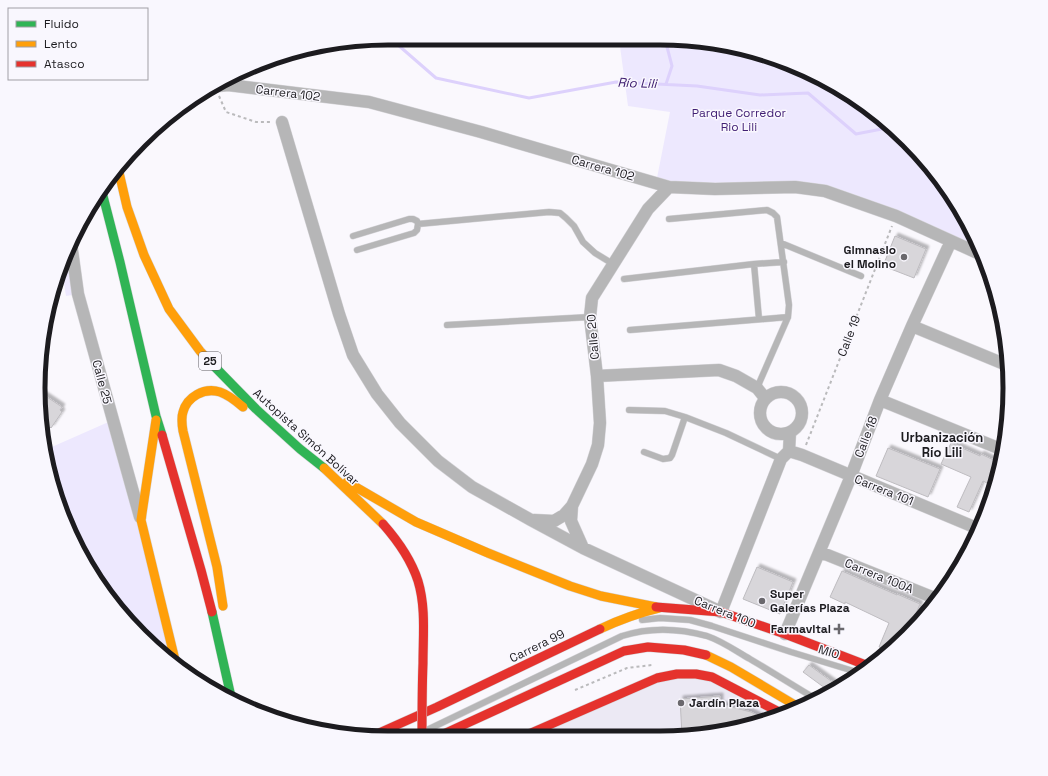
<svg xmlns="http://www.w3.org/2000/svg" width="1048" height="776" font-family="'Space Grotesk',sans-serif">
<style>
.built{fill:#ece9f4}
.green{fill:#ede8fe}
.water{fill:#ddd1fc}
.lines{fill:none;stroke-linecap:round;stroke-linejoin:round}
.stream{stroke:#ddd1fc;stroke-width:3}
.building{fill:#d8d6da;stroke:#bebcc0;filter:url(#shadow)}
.lane-casing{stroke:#d6d5d9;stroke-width:7}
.street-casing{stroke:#d6d5d9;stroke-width:13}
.fast-casing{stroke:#d6d5d9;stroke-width:10}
.slow-casing{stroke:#d6d5d9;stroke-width:10}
.jam-casing{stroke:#d6d5d9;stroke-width:10}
.path{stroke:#bababc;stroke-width:2;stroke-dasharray:3 3;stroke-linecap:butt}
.lane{stroke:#b6b6b7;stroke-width:6}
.street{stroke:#b6b6b7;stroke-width:12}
.fast{stroke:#30b455;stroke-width:9}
.slow{stroke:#ff9f0a;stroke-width:9}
.jam{stroke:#e5322d;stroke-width:9}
.jam-bridge-casing{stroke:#d6d5d9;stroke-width:10;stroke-linecap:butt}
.jam-bridge{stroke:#e5322d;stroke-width:9}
.poi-dot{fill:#6a686d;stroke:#f9f7fe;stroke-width:1.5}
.labels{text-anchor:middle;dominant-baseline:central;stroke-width:3;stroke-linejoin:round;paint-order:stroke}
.shield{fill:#f9f7fe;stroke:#5e5d62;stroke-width:1}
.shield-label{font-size:11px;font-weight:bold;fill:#1c1b1f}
.street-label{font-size:12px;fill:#1c1b1f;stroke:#f9f7fe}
.park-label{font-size:12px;fill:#411f74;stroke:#f9f7fe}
.poi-label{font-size:12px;font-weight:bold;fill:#1c1b1f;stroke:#f9f7fe;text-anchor:end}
.water-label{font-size:13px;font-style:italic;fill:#3a186c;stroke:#f9f7fe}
.neighbourhood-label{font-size:13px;font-weight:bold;fill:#1c1b1f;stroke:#f9f7fe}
.rim{fill:none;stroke:#1c1b1f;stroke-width:5}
</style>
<defs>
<filter id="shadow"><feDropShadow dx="3" dy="-3" stdDeviation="1" flood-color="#0004"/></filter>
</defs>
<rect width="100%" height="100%" fill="#faf8fd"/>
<path class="built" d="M475,38L613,39L599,42L479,39Z
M696,674L783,714L706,735L524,736L657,678Z"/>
<path class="green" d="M619,39H683L750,50L854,97L938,175L974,233L982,255L825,191L656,183L670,112L628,106Z
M71,243L78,294L66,296L62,271Z
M113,420L176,664L157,651L110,601L65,522L45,450Z"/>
<path class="water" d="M989,284L994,286L998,298L986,292Z"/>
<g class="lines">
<path class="stream" d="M390,38L436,78L529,98L616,82L697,86L760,95L808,93L856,134L887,128
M666,84L672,66L666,43L669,39"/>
</g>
<path class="building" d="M895,236L926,249L914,278L883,266Z
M41,393L62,407L60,410L62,412L51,428L50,427L48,429L46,428L47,425L46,422L41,421Z
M951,443L980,456L981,454L1000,463L995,487L983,481L969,512L957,507L971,477L941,464Z
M888,448L940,469L928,497L876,476Z
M757,567L793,582L780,614L743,599Z
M842,571L897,595V594L920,604L908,633L889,651L879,647L889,623L845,602V604L830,597Z
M809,665L838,686L829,691L803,672Z
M720,696V704L751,712L764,719L706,735H682L680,699Z"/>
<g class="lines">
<g class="lane-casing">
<path id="lane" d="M669,219L767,210L773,213L777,217L789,305L788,317L757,388
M418,224L549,212L560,213L566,218L574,226L583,242L595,253L613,264
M353,236L409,219H413L417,221L418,224L417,230L414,233L357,250
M781,243L861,276
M754,264L759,319
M624,279L754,264L784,262
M447,325L590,317
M630,330L788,317
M629,410L665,411L685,417L726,433L781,459
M41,426L43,425
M644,452L663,459L670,458L672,455L685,417
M642,620L660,618L690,620L712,626L791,652L860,673
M427,730L622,636C650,627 678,628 707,636C722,641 736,651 750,659C772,672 794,686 816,699"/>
</g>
<g class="street-casing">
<path id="street" d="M218,86L228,85L369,102L481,132L669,187L715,189L795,187L825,191L896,216L982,255
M180,109L203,93
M282,122L339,314L353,355L377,394L400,423L438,461L472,487L531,520L583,548L721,612L781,459L789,451L790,432
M71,243L78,294L113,420L140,517
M912,326L1009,366
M597,376L719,370L736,376L757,388L765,398
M760 413a21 21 0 1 1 42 0a21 21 0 1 1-42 0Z
M880,400L1003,450
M789,451L802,455L979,529
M572,506L571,521L583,548
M534,520L554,521L564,515L572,506L592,464L598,445L600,423L597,376L590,317L592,298L648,209L669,187
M820,552L937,599
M785,634L851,476L880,400L912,326L951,241"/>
</g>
<g class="fast-casing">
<path id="fast" d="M102,192L120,262L156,416L162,435
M211,363L256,409L300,449L324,468
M212,612L232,701"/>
</g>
<g class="slow-casing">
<path id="slow" d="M118,168L127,207L144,255L169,309L200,351L211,363
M156,420L141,520L176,664
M324,468L383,524
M347,482L416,522L488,553L570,586L601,596L656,607
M223,606L217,567L183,431C182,425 181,418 183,412C187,397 204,387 220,392C229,395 236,401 243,407
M600,629C619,620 638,613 659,608
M706,655L731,667L800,708"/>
</g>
<g class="jam-casing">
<path id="jam" d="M162,435L201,570L212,612
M656,607L721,612L785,634L871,667
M524,736L657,678L677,674H696L712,677L783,714
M370,737L437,707L600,629
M437,737L624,651L648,647L684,650L706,655"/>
</g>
<path class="path" d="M219,96L226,112L256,122H271
M806,445L892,226
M575,690L627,668L652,665"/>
<use href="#lane" class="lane"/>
<use href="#street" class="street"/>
<use href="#fast" class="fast"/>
<use href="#slow" class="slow"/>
<use href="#jam" class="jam"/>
<g class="jam-bridge-casing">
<path id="jam-bridge" d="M383,524C398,541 411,559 418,581C426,607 423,636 423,663C422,688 422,712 422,737"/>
</g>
<use href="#jam-bridge" class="jam-bridge"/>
</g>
<g class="poi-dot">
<circle cx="904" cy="257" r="4"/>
<circle cx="762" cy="601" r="4"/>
<path d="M837 623h4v4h4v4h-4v4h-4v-4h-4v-4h4z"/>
<circle cx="681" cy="703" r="4"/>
</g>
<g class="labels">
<rect class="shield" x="199" y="352" width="22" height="18" rx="3"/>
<g class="shield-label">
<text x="210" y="361">25</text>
</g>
<g class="street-label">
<text transform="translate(288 93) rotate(7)">Carrera 102</text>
<text transform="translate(603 168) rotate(16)">Carrera 102</text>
<text transform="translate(849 336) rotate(-69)">Calle 19</text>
<text transform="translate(593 337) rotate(-95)">Calle 20</text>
<text transform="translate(102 382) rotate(75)">Calle 25</text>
<text transform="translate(306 437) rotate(42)">Autopista Simón Bolívar</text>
<text transform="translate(866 437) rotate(-69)">Calle 18</text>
<text transform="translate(884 490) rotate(22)">Carrera 101</text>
<text transform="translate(879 576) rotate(22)">Carrera 100A</text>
<text transform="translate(725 612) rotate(22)">Carrera 100</text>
<text transform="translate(537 646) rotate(-26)">Carrera 99</text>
<text transform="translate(829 652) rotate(17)">MIO</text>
</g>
<g class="park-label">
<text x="739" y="113">Parque Corredor<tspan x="739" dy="14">Rio Lili</tspan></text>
</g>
<g class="poi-label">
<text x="896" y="250">Gimnasio<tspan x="896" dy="14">el Molino</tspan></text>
<text x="770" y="594" text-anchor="start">Super<tspan x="770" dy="14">Galerías Plaza</tspan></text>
<text x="831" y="629">Farmavital</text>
<text x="689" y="703" text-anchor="start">Jardín Plaza</text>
</g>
<g class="water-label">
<text transform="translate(637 83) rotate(2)">Río Lili</text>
</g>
<g class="neighbourhood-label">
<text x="942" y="437">Urbanización<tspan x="942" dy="15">Río Lili</tspan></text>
</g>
</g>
<path d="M0 0H1048V776H0ZM388 45H660A343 343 0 0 1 1003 388V388A343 343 0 0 1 660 731H388A343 343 0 0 1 45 388V388A343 343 0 0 1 388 45Z" fill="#f9f7fe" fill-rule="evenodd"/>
<path class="rim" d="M388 45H660A343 343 0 0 1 1003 388V388A343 343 0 0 1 660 731H388A343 343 0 0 1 45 388V388A343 343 0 0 1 388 45Z"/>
<rect x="8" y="8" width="140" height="72" fill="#f9f7fe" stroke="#a19fa5"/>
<rect x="16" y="21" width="20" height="6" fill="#30b455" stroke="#a19fa5"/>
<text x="44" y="28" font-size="12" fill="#1c1b1f">Fluido</text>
<rect x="16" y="41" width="20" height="6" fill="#ff9f0a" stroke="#a19fa5"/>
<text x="44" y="48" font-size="12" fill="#1c1b1f">Lento</text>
<rect x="16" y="61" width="20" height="6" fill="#e5322d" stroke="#a19fa5"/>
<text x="44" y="68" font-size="12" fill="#1c1b1f">Atasco</text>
</svg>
